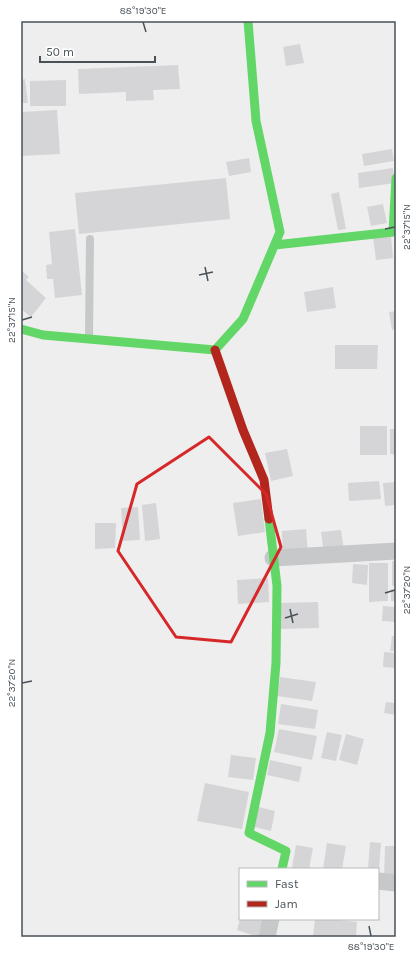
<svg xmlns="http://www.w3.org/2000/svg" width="417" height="958" font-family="Karla,sans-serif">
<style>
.building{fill:#d5d5d7}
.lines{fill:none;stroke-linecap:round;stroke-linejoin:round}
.lane{stroke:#c6c8c9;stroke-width:8}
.street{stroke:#c6c8c9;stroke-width:17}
.fast{stroke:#63d668;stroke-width:9}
.jam{stroke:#b3261e;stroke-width:9}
.marked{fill:none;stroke:#d62828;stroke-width:3;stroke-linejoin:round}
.ticks{fill:none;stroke:#485158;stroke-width:1.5}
.neatline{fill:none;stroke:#485158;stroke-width:1.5}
.ticks-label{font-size:10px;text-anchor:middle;fill:#485158}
</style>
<rect width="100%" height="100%" fill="#efeeee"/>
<path class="building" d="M300,44L304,63L286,66L283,47Z
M178,65L180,89L153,90L154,100L126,101V92L79,94L78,69Z
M25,79L28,103H21V80Z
M66,80V106H30V81Z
M57,110L60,154L21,156V112Z
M392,149L394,161L364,166L362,154Z
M249,158L251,172L229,176L226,162Z
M393,168L395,183L359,188L358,173Z
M226,178L230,219L79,234L75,193Z
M339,192L346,229L338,230L331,194Z
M383,204L387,223L371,226L367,207Z
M75,229L82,295L55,298L53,279H47L46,265L52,264L49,232Z
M391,236L393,258L376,260L373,238Z
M21,270L29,277L26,280L46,298L31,317L21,309Z
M333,287L336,308L307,312L304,292Z
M396,311V329L392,330L389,312Z
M335,345H378L377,369H335Z
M360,426H387V455H360Z
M390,429H396V455L390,454Z
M287,449L293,476L271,481L265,453Z
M379,481L381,499L349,501L348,483Z
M396,482V505L385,506L383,483Z
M261,499L265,532L238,536L233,503Z
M156,503L160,539L145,541L142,505Z
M138,507L140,540L123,541L121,508Z
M95,523H116L115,548L95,549Z
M306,529L308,554L283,556L282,531Z
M341,530L344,551L324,554L321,532Z
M392,561H396V586H392Z
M369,563H388V601L369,602Z
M353,564L368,565L367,585L352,583Z
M268,578L269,602L238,604L237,580Z
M391,589L396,590V601H391Z
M318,602L319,628L281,629L280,603Z
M383,606L396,607V622L382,621Z
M392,636H396V651H390Z
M384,652L396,653V668L383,667Z
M280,677L316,682L312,701L277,696Z
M386,702L396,703V715L384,713Z
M281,704L318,710L315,729L278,724Z
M279,729L317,736L312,760L274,752Z
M327,732L342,735L336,761L321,758Z
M346,734L364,739L357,765L339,760Z
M231,755L256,758L253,780L228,777Z
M270,760L302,767L299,782L267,775Z
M205,783L249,792L242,829L197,821Z
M259,807L275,811L271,831L254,827Z
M370,842L381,843L379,869H368Z
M327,843L346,846L342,869H323Z
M296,845L313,848L309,869L292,868Z
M385,846H396V878H384Z
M240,919L264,920L258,937L237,930Z
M315,919H330L357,922L356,937H313Z"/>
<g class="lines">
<path class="lane" d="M89,338L90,239"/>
<path class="street" d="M273,558L396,551
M378,881L396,883
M267,937L271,919"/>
<path class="fast" d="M275,245L393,232L396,178
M21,329L43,335L215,350L243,319L280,232L256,121L248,21
M269,519L277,586L276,663L270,733L249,833L286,851L282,869"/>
<path class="jam" d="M215,350L243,430L264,480L269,519"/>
</g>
<path class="marked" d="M209,437L266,494L281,547L231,642L176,637L118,551L137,484Z"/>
<path class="ticks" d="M143,22L146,32M385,229L395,227M205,267L208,281M199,275L213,272M22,320L32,317M385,593L395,590M290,609L293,623M285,618L298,614M22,683L32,681M369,926L371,936"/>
<rect width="417" height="958" fill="none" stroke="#ffffff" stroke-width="44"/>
<rect x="239" y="868" width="140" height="52" fill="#ffffff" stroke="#b6b9bc"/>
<rect x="247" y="881" width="20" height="6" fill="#63d668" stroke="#b6b9bc"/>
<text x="275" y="888" font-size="12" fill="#485158">Fast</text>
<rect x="247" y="901" width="20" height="6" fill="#b3261e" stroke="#b6b9bc"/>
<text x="275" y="908" font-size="12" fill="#485158">Jam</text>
<path d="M40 56v6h115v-6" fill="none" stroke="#485158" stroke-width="2"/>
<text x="46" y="56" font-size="12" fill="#485158" stroke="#ffffff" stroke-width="3" paint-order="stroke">50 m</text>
<rect x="22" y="22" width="373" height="914" class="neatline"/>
<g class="ticks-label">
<text x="143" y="14">88°19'30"E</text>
<text transform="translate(406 227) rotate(-90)" y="4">22°37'15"N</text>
<text transform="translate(11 320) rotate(-90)" y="4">22°37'15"N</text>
<text transform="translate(406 590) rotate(-90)" y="4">22°37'20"N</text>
<text transform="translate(11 683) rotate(-90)" y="4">22°37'20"N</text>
<text x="371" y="950">88°19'30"E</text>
</g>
</svg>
